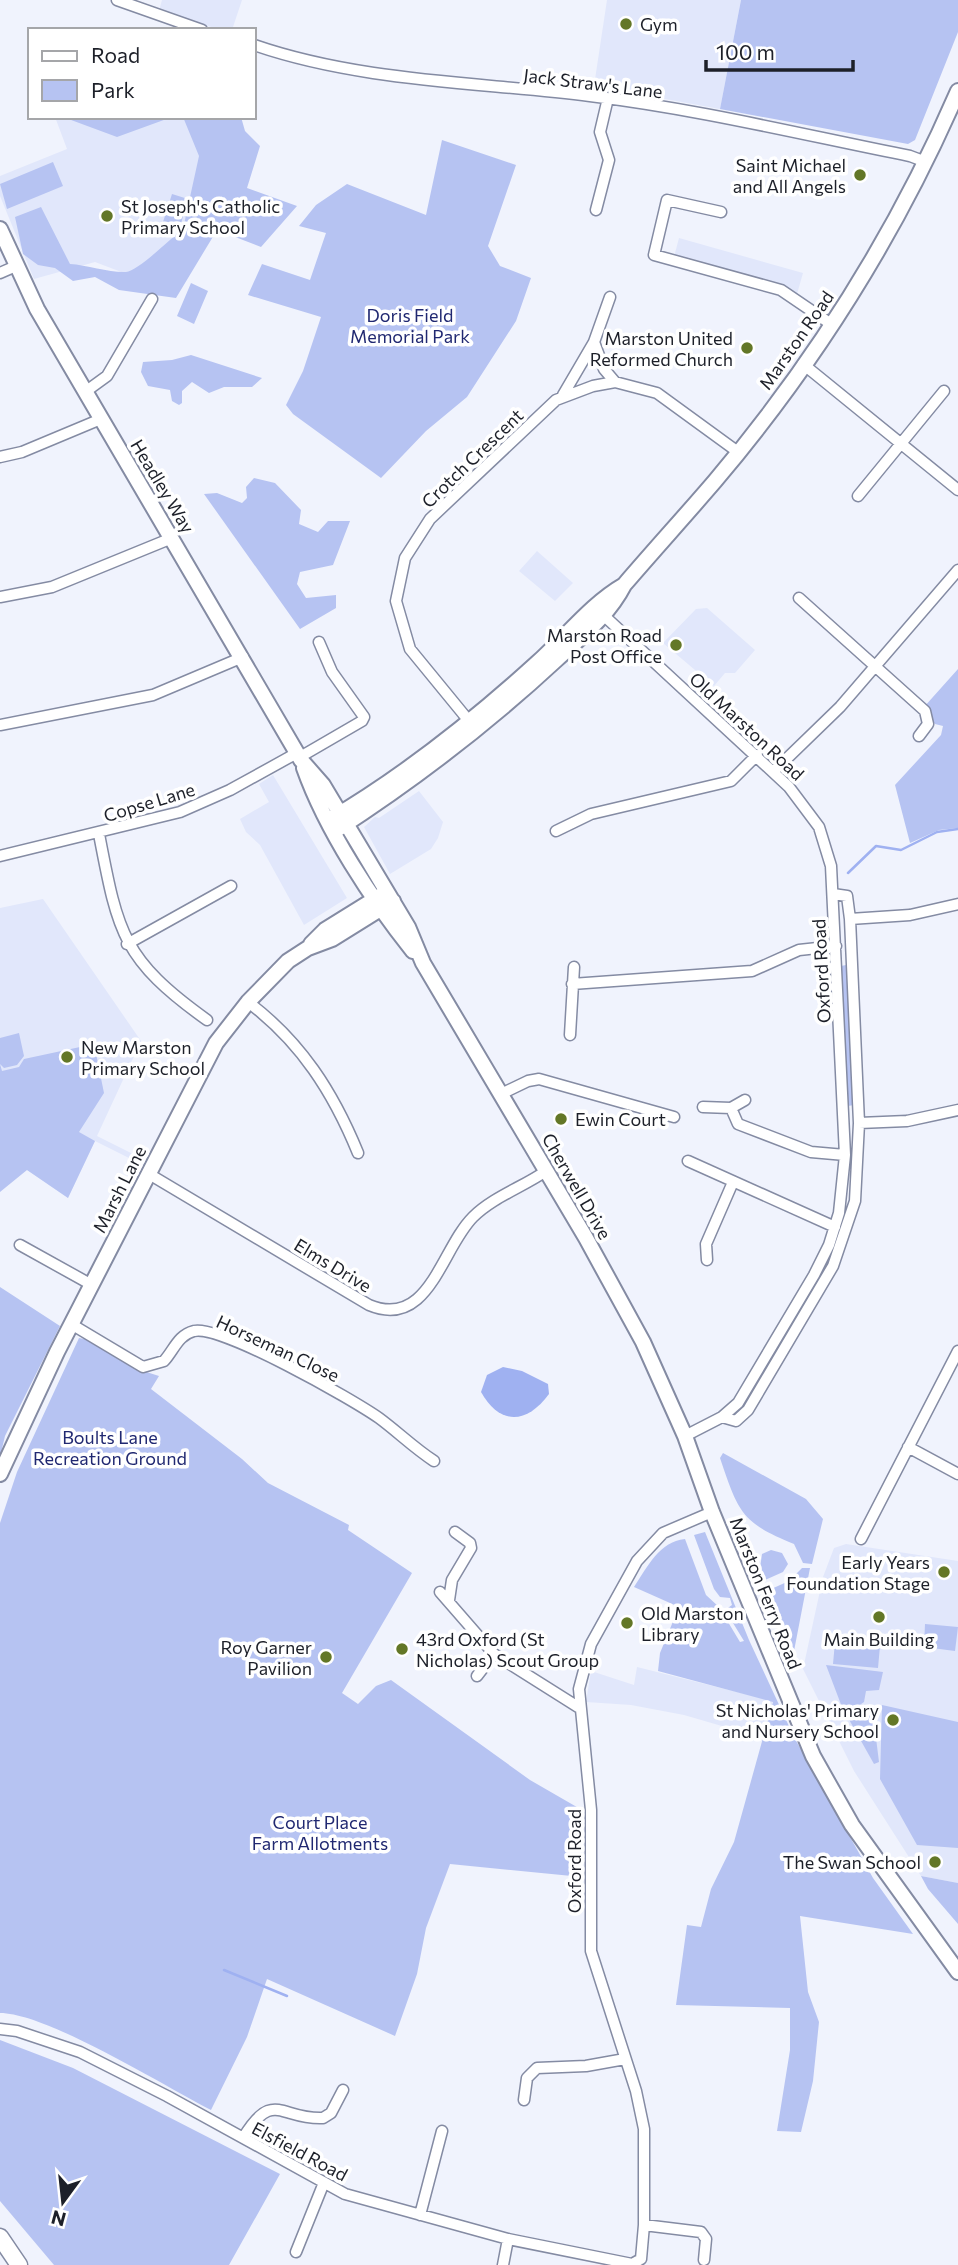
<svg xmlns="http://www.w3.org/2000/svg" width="958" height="2265" font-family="Commissioner,sans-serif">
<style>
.built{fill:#e1e7fb}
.green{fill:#b6c3f2}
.water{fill:#9fb1f1}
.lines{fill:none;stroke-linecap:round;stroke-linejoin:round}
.stream{stroke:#9fb1f1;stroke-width:2.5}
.minor-casing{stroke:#848ba3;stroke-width:13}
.secondary-casing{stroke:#848ba3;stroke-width:18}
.trunk-casing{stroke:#848ba3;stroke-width:19}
.minor{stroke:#fff;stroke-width:10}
.secondary{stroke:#fff;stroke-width:14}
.trunk{stroke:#fff;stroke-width:16}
.poi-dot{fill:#637727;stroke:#fff;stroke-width:2.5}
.labels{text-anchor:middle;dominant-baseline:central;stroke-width:7;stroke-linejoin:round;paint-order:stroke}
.poi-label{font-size:18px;fill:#1d2029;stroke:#fff;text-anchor:end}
.street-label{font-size:18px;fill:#1d2029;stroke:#fff}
.park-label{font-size:18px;fill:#202871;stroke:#fff}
</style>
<rect width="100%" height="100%" fill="#f0f3fd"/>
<path class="built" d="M162,0H242L232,30H221L159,11Z
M607,0H741L720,109L594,86Z
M55,117H233L174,292L95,262L34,279L0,196V176L67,149Z
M679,238L803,273L797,294L783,288L674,257Z
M537,551L573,583L555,601L519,571Z
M707,608L755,650L735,673H725L714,686L663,643L696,609Z
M273,775L347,898L304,925L260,845L246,832L240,819L269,802L259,784Z
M419,791L443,822L438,838L431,849L390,874L364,827L375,817L379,818Z
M43,899L141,1041L97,1136L137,1156L135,1161L95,1141L68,1198L27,1170L0,1169V908Z
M846,1544L958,1561V1883L921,1876L854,1771L803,1669L823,1577L834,1548Z
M637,1667L773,1701L763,1738L684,1715L631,1705L586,1702L591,1671L634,1685Z"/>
<path class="green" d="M741,0H958V32L915,140L908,144L720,109Z
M63,117H172L117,137Z
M183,117H241L245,131L260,146L247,188L297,206L261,247L217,230L176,298L119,290L95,277L73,281L55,268L38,265L23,254L15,217L41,207L70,264C87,265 111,273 126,272C138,271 170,239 183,229L199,156Z
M442,140L516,165L488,246L500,266L531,278L516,321L467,397L426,431L381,478L293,414L286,405L303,371L321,317L248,295L262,264L310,280L326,233L299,226L316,205L347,184L426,215Z
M53,162L63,186L7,209L0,184Z
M172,194L188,199L180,227L163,222Z
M191,283L208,291L194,324L177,316Z
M191,355L262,378L252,387H224L209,393L192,382L182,391V403L179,405L172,401L170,390L148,386L141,372L143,362L172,360Z
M254,478L275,483L301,510L299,524L318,532L328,521H350L333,565L300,572L297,584L306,598L336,595V608L300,629L204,494L217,493L242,503L247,498L246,487Z
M958,669V828L939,830L910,843L895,785L941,735L943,726L935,724L924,707Z
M846,955L854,1105L848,1106L841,966L846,965Z
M19,1033L24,1056L17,1065L4,1068L0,1064L2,1071L19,1067L24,1059L94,1044L104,1093L79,1132L95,1141L68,1198L27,1170L0,1192V1038Z
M0,1287L60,1326L5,1436L0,1457Z
M79,1338L90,1340L134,1368L159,1376L151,1389L242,1459L268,1483L349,1525L348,1530L412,1573L342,1693L358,1704L376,1686L391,1680L530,1780L582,1810V1877L450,1864L426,1928L417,1974L395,2036L267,1979L247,2037L211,2110C164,2086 47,2013 0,2013V1523L17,1472Z
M723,1453L806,1499L823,1519L812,1564L803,1563L794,1544C741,1523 738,1511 720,1458Z
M705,1532L749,1640L794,1737L873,1878L913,1934L800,1916L808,1992L819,2022L813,2081L801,2132L777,2131L790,2050V2008L676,2005L687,1925L701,1927L711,1889L734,1842L773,1702L658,1671L660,1653L679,1607L634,1587C648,1566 659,1542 685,1539L706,1595L719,1607L740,1642L744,1641L725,1610L732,1605L730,1598L720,1597L714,1589L694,1535Z
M771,1550L782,1553L788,1564L783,1572L765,1580L760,1568L762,1554Z
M802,1568H810L794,1651L769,1590L789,1581Z
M925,1624L958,1627L955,1651L924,1647Z
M835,1642L880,1646L878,1668L833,1664Z
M826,1665L883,1672L879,1690L866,1691L864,1702L845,1715Z
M865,1704L873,1714L879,1762L874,1764L847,1716Z
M882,1705L958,1722V1848L917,1845L880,1779Z
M921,1876L958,1883V1924L928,1889Z
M0,2040L73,2068L280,2174L229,2265H54L0,2201Z"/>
<path class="water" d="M503,1367L522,1371L548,1384L549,1394C527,1424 500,1426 481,1392L487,1375Z"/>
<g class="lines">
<path class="stream" d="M848,873L876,846L901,850L937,832L958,829
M224,1970L287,1996"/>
<g class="minor-casing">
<path id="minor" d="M117,0L202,30
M254,45C361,82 479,82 590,96C698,109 804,135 910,156L926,162
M596,210L609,160L600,132L608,98
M721,212L667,200L654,255L781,290L831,324
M0,273L16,266
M594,342L604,369L615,382
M803,364L958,490
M85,392L107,376L152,299
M563,395L594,342L610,297
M0,457L22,452L101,419
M858,496L944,391
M0,597L52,587L172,538
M799,598L925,711L928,724L919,736
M600,612L789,787L819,827L831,866L845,1155L839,1213L829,1245L814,1275L738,1403L722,1417L685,1436
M469,721L410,649L396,601L405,558L430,519L556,400L593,386L615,382L657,393L738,452
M0,725L153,695L243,657
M300,757L362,721L364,717L332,672L319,642
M775,770L840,707L958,570
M556,831L591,814L731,781L757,755
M99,834C118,933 122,959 207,1020
M0,856L180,812L230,790L297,753
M850,919L910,915L958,904
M127,944L231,886
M572,984L752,971L799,950L836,946
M248,1002C301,1042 333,1092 358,1153
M570,1035L574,967
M501,1094L528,1081L539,1079L674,1117
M703,1107L731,1108L745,1100
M731,1108L738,1124L811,1152L845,1155
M859,1123L907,1121L958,1110
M688,1161L835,1227
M149,1174L369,1305C429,1330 441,1249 473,1217C493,1197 523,1187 546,1171
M20,1245L92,1285
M707,1260L706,1244L733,1182
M71,1324L143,1367L164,1361C174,1350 178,1335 194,1331C222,1325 352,1399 379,1418C398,1432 414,1448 434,1461
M722,1417L736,1421L748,1410L833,1266L855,1201L859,1123L850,919L847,896L833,894
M908,1447L958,1474
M861,1539L958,1351
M440,1592L494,1654L578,1707
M449,1600L452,1580L471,1548L470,1543L455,1532
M477,1676L494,1654
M0,2029L17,2031L80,2052L167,2096L345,2194L508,2239L632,2264L641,2259
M524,2100L527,2078L537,2068L586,2066L625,2059
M243,2138C273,2088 281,2120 323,2118L331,2113L343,2090
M420,2215L442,2131
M644,2225L701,2232L706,2239L704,2260
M296,2252L323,2185
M641,2259L644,2225V2129L636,2091L591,1951V1810L579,1689L591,1644L637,1561L663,1533L712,1512
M503,2265L508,2239"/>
</g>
<g class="secondary-casing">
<path id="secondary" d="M0,229L37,309L301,760L323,785L408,927L423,963L586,1238L643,1342L685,1436L712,1512L813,1756L852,1825L958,1972
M304,768C326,830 372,900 413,951
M329,820C404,776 472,722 537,663C566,637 591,604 624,585
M335,831C414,780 487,724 556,660C582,636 608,616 624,585C654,550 685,516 715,481C814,364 897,232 958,91
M311,944L325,930L383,894
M0,1474L57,1352L216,1043L248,1002L288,961L308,948L332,939L393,901"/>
</g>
<g class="trunk-casing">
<path id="trunk" d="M0,2237L19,2265"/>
</g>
<use href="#minor" class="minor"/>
<use href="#secondary" class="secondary"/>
<use href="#trunk" class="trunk"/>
</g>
<g class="poi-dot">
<circle cx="626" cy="24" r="7"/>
<circle cx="860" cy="175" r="7"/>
<circle cx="107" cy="216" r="7"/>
<circle cx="747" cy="348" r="7"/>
<circle cx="676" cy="645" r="7"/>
<circle cx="67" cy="1057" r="7"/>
<circle cx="561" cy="1119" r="7"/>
<circle cx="944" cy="1572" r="7"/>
<circle cx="879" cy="1617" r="7"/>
<circle cx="627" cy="1623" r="7"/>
<circle cx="402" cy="1649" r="7"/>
<circle cx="326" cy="1657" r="7"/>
<circle cx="893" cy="1720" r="7"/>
<circle cx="935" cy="1862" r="7"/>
</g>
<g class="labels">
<g class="poi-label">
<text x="640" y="24" text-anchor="start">Gym</text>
<text x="846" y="165">Saint Michael<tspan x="846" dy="21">and All Angels</tspan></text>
<text x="121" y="206" text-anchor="start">St Joseph's Catholic<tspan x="121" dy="21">Primary School</tspan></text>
<text x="733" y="338">Marston United<tspan x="733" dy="21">Reformed Church</tspan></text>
<text x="662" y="635">Marston Road<tspan x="662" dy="21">Post Office</tspan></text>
<text x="81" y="1047" text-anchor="start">New Marston<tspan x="81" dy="21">Primary School</tspan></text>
<text x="575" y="1119" text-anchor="start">Ewin Court</text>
<text x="930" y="1562">Early Years<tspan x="930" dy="21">Foundation Stage</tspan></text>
<text x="641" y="1613" text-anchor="start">Old Marston<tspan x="641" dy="21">Library</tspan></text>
<text x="416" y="1639" text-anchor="start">43rd Oxford (St<tspan x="416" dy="21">Nicholas) Scout Group</tspan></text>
<text x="879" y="1639" text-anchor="middle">Main Building</text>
<text x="312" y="1647">Roy Garner<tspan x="312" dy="21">Pavilion</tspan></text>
<text x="879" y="1710">St Nicholas' Primary<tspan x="879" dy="21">and Nursery School</tspan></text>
<text x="921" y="1862">The Swan School</text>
</g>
<g class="street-label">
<text transform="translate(593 83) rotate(7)">Jack Straw's Lane</text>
<text transform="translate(796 340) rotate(-55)">Marston Road</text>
<text transform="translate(472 458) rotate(-44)">Crotch Crescent</text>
<text transform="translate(163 486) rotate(59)">Headley Way</text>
<text transform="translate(747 726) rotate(43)">Old Marston Road</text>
<text transform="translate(149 802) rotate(-17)">Copse Lane</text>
<text transform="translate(821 971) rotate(-93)">Oxford Road</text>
<text transform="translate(577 1186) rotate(60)">Cherwell Drive</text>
<text transform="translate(119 1189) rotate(-63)">Marsh Lane</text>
<text transform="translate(333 1265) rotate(31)">Elms Drive</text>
<text transform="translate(278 1348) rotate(25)">Horseman Close</text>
<text transform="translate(766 1593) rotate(68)">Marston Ferry Road</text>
<text transform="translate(574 1861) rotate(-90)">Oxford Road</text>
<text transform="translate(300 2151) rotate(28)">Elsfield Road</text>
</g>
<g class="park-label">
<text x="410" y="315">Doris Field<tspan x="410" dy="21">Memorial Park</tspan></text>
<text x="110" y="1437">Boults Lane<tspan x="110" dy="21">Recreation Ground</tspan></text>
<text x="320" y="1822">Court Place<tspan x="320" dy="21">Farm Allotments</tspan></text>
</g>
</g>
<rect x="28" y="28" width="228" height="91" fill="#ffffff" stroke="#a5a6a9" stroke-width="2"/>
<rect x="42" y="51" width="35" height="10" fill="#ffffff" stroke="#a5a6a9" stroke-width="2"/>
<text x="91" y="63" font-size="21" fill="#1d2029">Road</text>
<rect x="42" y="80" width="35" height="21" fill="#b6c3f2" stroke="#a5a6a9" stroke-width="2"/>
<text x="91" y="98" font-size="21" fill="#1d2029">Park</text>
<g transform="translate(63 2202) rotate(195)" stroke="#ffffff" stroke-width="5" paint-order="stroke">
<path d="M0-5L12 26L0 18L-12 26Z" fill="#1d2029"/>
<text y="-10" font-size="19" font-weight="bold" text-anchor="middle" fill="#1d2029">N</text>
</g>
<path d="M706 60v10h147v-10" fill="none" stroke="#1d2029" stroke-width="3.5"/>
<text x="716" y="60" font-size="21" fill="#1d2029" stroke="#ffffff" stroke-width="5" paint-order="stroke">100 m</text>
</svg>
